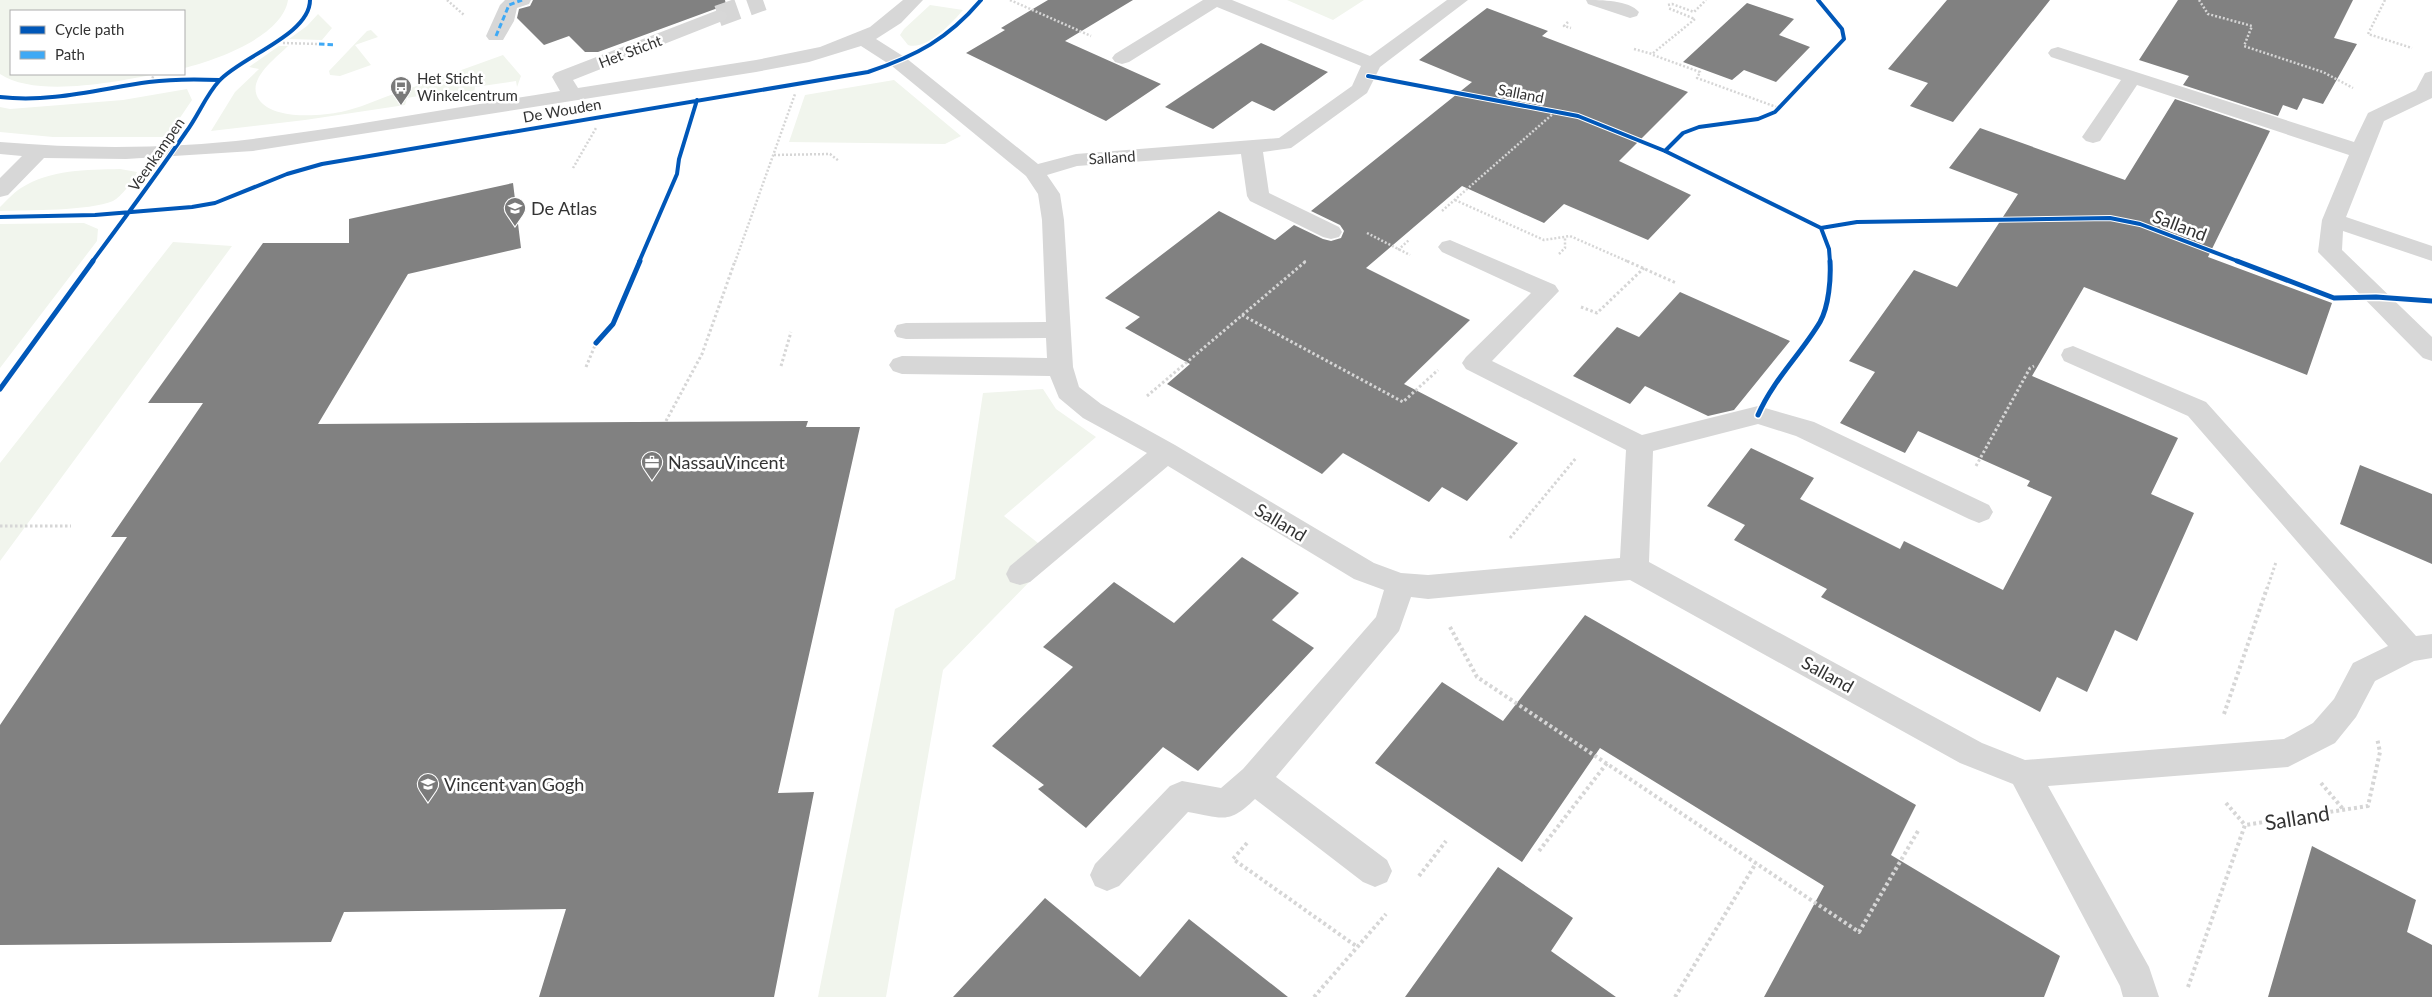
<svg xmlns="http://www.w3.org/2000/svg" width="2432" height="997" font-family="Lato,sans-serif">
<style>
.green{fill:#f1f5ed}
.building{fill:#818181}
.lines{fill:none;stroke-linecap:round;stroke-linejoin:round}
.minor-tunnel{stroke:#d6d6d6;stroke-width:21;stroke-dasharray:21 11;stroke-linecap:butt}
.path-far2{stroke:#d6d6d6;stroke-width:2.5;stroke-dasharray:2 2;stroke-linecap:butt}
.path-far1{stroke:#d6d6d6;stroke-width:3;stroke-dasharray:2.5 2.5;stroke-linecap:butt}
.path{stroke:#d6d6d6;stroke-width:4;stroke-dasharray:3 3;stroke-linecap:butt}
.minor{fill:#d7d7d7;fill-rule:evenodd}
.quiet{stroke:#3fa9f5;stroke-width:3;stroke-dasharray:5.5 3;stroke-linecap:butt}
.cycleway-far1-casing{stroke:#fff;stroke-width:6}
.cycleway-casing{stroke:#fff;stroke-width:8}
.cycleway-far1{stroke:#0057b8;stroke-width:4}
.cycleway{stroke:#0057b8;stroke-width:5}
.labels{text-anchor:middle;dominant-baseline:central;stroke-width:5;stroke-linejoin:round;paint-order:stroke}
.far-street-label{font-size:15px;fill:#333;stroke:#fff}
.far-poi-label{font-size:15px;fill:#333;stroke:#fff;text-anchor:start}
.poi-label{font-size:18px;fill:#333;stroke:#fff;text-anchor:start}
.street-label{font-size:18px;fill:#333;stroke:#fff}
.near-street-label{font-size:21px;fill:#333;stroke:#fff}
</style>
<rect width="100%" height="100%" fill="#fff"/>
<path class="green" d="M0,0H288C282,37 216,60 184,68V11H11V74H156C115,82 36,98 0,74Z
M1287,0H1364L1333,20Z
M930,5L963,10C952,23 926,51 908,45L900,35L904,29Z
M318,14L332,28L322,40L289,39L307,26Z
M371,30L378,37L355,45L371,65L340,76L330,75L329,71L367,31Z
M279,46H288C275,59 244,81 260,101C276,120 320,116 341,112C360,108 376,100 394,94C431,81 467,68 503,55L521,76L517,87L516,81L475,87L474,93L436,99V93L407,98L405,105L305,120L211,131L235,92L259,69L249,67Z
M894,80L961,136L945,144L789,142L805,95Z
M187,89L192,100L167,137H53L0,132V107L10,109L123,100Z
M120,169L137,172C134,180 121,197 113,201C89,211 28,210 0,211V207C6,201 13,193 21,188C51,169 86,170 120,169Z
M84,223L98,229L97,241L0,368V224Z
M173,242L232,246L0,561V463Z
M1043,389L1056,409L1096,437L1004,516L1043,547L1040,571L943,670L886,997H818L895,609L955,579L983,393Z"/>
<path class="building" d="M533,0H725L726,5L598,52H585L569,36L544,45L517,18L519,9L530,6Z
M1048,0H1133L1065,41L1161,84L1106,121L966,53L1005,30L1001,28Z
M1947,0H2050L1953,122L1910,106L1928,83L1888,69Z
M2178,0H2353L2334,38L2357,44L2323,104L2303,98L2297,110L2283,105L2278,116L2183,85L2189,76L2139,60Z
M1747,3L1794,19L1779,35L1810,47L1776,82L1744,70L1732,80L1683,62Z
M1487,8L1548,31L1542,36L1688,92L1619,161L1691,195L1648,240L1564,204L1544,223L1462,186L1366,268L1470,320L1404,384L1518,443L1467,501L1442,487L1429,502L1343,453L1322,474L1167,384L1190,364L1125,328L1140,317L1105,298L1219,211L1275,240L1294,225L1323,239L1331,241L1341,238L1344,231L1340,225L1311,211L1472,82L1419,60Z
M1261,43L1328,72L1274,111L1252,101L1213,129L1165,107Z
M2175,99L2270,131L2208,257L2332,303L2307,375L2084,287L2032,376L2178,438L2151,494L2194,513L2137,641L2115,630L2087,692L2057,677L2040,712L1821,597L1827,589L1734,540L1745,525L1707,506L1751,448L1814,478L1800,499L1900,549L1904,541L2003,590L2052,497L2027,486L2030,481L1918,431L1905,453L1840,423L1875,372L1849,361L1914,270L1957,287L2018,194L1949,168L1980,128L2125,180Z
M513,183L521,248L408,274L318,424L808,421L806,427H860L778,793L814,792L774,997H539L566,909L344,912L331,942L0,945V725L127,537H111L203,403H148L263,243H349V219Z
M1680,292L1790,341L1734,410L1708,416L1645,386L1630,404L1573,376L1617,327L1639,337Z
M2360,465L2432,494V564L2340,524Z
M1242,557L1299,593L1272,620L1314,648L1198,771L1163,747L1086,828L1038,789L1044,785L992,746L1073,667L1043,647L1114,582L1174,623Z
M1585,615L1916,805L1891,855L2060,956L2044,997H1764L1824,886L1600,748L1522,862L1375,763L1442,682L1503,721Z
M2312,846L2416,900L2407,932L2432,945V997H2268Z
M1498,867L1573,918L1551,951L1616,997H1405Z
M1045,898L1140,977L1189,919L1288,997H953Z"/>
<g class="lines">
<path class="minor-tunnel" d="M718,16L763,0"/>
<path class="path-far2" d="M447,0L464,15
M1010,0L1091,36
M2199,0L2208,14L2252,26L2244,46L2323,72L2353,88
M2385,0L2368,34L2412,48
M1668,5L1672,4L1694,12L1706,0
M1568,22L1564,26L1571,28
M283,43L319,44
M1634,49L1652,54L1695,19L1668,8
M1653,55L1700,72L1697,78L1779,108
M151,82L154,74
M774,155L830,154L839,161
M573,168L596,128
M1455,200L1544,240L1570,236L1629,262
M1442,211L1555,112
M1367,233L1410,255
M1398,250L1409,240
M1559,254L1565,248V237
M735,262L795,94
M1304,262L1306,261"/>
<path class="path-far1" d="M1627,261L1676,283
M1581,307L1597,313L1644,268
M1242,315L1403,402L1438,370
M781,366L791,332
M586,367L596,343
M1147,396L1306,261
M666,421L702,354L735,261
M1976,466L2030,368L2034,366
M0,526H71
M1510,538L1576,458
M2267,589L2276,562"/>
<path class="path" d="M1450,627L1477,677L1859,932L1918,831
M2224,714L2267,588
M2321,783L2343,809
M2226,803L2245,825
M1247,843L1233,859L1356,946
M1539,851L1607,763
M1419,876L1446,841
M2188,987L2245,825L2368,806L2380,752L2377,738
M1314,997L1386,914
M1675,997L1756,863"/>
<path class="minor" d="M505,0H531L529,4L517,8L514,21L503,40H489L486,36L500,5Z
M903,0H923L901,23L876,39L906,58L1038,164L1076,154L1279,138L1352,86L1361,66L1217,7L1129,62L1122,64L1115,62L1112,58L1115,54L1203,0H1232L1370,56L1447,0H1468L1380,67L1367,93L1291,148L1263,152L1269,193L1339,227L1342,232L1339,237L1331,239L1323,237L1250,201L1247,196L1241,154L1077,166L1047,175L1060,194L1064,220L1073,367L1079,387L1101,404L1175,445L1374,563L1401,573L1428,575L1620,558L1626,450L1466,369L1462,363L1466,357L1531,293L1442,252L1438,247L1442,242L1450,240L1555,285L1559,291L1492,361L1642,435L1758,406L1814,422L1989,505L1993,512L1989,519L1979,523L1969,519L1796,436L1758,424L1653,451L1649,562L1982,743L2025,760L2284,739L2313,723L2334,699L2353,663L2388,646L2188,416L2064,361L2061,355L2064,349L2073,346L2206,402L2416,636L2432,634V658L2414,661L2375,681L2356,717L2335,743L2288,767L2048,786L2149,967L2159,997H2123L2120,986L2013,784L1960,763L1630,580L1428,599L1411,597L1399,631L1276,777L1387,860L1392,871L1387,882L1375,887L1363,882L1255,799C1228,825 1223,818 1188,812L1119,886L1107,891L1095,886L1090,875L1095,864L1170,786L1182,781L1221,788L1243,769L1376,617L1384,590L1354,579L1168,466L1030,582L1020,585L1010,582L1006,574L1010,566L1147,453L1083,418L1059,398L1050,376L902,374L893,371L889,365L893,359L902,356L1047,358L1046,338L906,339L897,337L894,331L897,325L906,323L1046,322L1042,220L1038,194L1026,176L892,66L861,46L809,62L756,72L253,151L126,159L44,158L8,195L0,197V178L22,156L0,154V142C84,149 169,149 253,139C355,126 458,107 560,91L552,77L555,73L718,10L725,12L727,16L725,20L573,80L578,88L756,60L820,47L870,27Z
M1586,0C1601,0 1629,0 1639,12L1637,16L1630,18L1588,4Z
M2058,47L2354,142L2368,113L2416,90L2425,73L2432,71V98L2384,121L2346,217L2432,246V261L2343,231L2342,250L2432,337V361L2423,358L2318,252L2322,220L2349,155L2137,85L2100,141L2093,143L2086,141L2082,137L2121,80L2051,57L2048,53L2051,49Z"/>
<path class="quiet" d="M496,36L509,5L522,0
M319,44L336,45"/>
<g class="cycleway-far1-casing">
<path id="cycleway-far1" d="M1368,76L1578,116L1665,151L1821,228L1857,222L2110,218L2140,224L2240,262
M0,97C51,103 99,89 149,82C172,79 196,79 219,80
M1665,151L1683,133L1699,127L1758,119L1775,112L1844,39L1842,29L1818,0
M0,217L95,215L192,207L215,203L287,174L322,164L868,72C916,56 948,39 981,0
M1821,228L1829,249L1830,262
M92,262C124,219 156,176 186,132C198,116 206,95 219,81C240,57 310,35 310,0
M639,262L677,174L679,159L697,100"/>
</g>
<g class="cycleway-casing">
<path id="cycleway" d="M2237,261L2334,298L2376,297L2432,301
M596,343L613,324L640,261
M0,389L93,261
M1758,415C1773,380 1801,354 1820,322C1829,306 1831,278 1830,261"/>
</g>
<use href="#cycleway-far1" class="cycleway-far1"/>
<use href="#cycleway" class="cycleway"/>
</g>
<defs>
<g id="bus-pin" transform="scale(1.125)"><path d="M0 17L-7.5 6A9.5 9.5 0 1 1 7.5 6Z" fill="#7a7a7a" stroke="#fff"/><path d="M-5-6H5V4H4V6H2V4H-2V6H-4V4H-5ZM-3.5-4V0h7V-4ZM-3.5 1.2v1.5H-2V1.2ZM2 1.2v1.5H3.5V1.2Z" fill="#fff"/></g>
<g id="school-pin" transform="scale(1.125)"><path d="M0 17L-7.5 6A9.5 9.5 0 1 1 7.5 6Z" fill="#7a7a7a" stroke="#fff"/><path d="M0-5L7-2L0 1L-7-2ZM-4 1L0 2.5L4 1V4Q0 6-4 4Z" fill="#fff"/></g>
<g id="office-pin" transform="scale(1.125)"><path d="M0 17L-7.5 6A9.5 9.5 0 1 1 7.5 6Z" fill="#7a7a7a" stroke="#fff"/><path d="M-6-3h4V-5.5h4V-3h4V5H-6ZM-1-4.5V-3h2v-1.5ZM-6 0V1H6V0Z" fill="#fff"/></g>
</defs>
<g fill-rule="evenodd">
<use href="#bus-pin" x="401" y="87"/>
<use href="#school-pin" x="515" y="208"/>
<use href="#office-pin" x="652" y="462"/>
<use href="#school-pin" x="428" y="784"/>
</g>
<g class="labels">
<g class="far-street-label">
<text transform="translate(630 51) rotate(-21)">Het Sticht</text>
<text transform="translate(1521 93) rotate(11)">Salland</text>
<text transform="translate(562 110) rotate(-10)">De Wouden</text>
<text transform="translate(156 154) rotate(-55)">Veenkampen</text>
<text transform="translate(1112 157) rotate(-4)">Salland</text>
</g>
<g class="far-poi-label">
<text x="417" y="78">Het Sticht<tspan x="417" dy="17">Winkelcentrum</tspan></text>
</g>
<g class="poi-label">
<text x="531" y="208">De Atlas</text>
<text x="668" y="462">NassauVincent</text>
<text x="444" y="784">Vincent van Gogh</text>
</g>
<g class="street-label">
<text transform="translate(2180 225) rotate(21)">Salland</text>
<text transform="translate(1281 522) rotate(31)">Salland</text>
<text transform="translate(1828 674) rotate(29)">Salland</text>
</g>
<g class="near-street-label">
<text transform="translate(2297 817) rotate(-9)">Salland</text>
</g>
</g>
<rect x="10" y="10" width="175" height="65" fill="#ffffff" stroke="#adadad"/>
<rect x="20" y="26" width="25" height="8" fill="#0057b8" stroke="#adadad"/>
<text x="55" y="35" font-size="15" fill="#333333">Cycle path</text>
<rect x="20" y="51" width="25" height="8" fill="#3fa9f5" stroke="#adadad"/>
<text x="55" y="60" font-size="15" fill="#333333">Path</text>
</svg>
